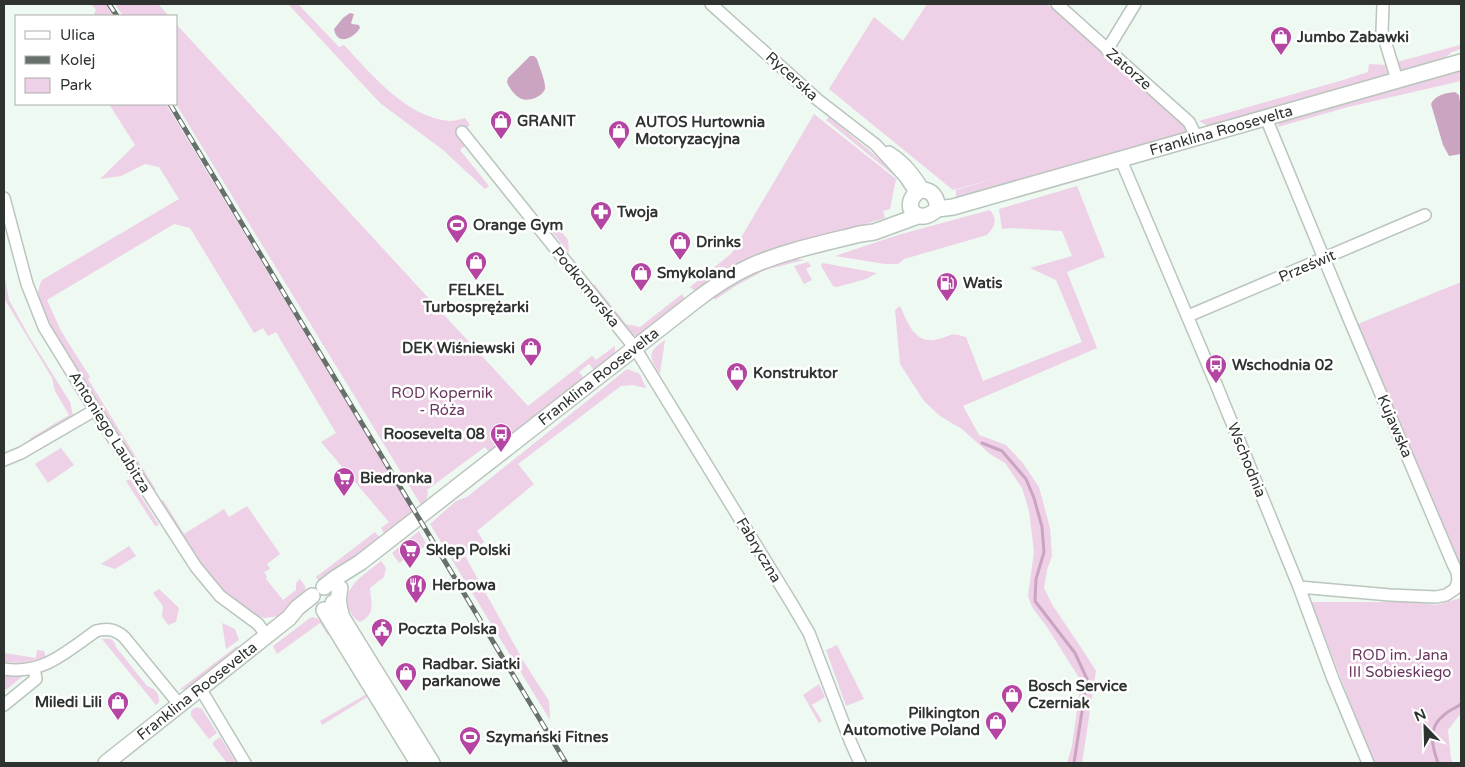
<svg xmlns="http://www.w3.org/2000/svg" width="1465" height="767" font-family="'Varela Round',sans-serif">
<style>
.green{fill:#eed0e7}
.water{fill:#cba4c2}
.lines{fill:none;stroke-linecap:round;stroke-linejoin:round}
.stream{stroke:#cba4c2;stroke-width:3}
.minor-casing{stroke:#bac5bd;stroke-width:14}
.tertiary-casing{stroke:#bac5bd;stroke-width:18}
.minor{stroke:#fff;stroke-width:11}
.tertiary{stroke:#fff;stroke-width:15}
.rail-casing{stroke:#68706b;stroke-width:5}
.rail{stroke:#fff;stroke-width:3;stroke-dasharray:9;stroke-linecap:butt}
.labels{text-anchor:middle;dominant-baseline:central;stroke-width:5;stroke-linejoin:round;paint-order:stroke}
.poi-label{font-size:15px;font-weight:bold;fill:#2e3330;stroke:#fff;text-anchor:start}
.street-label{font-size:15px;fill:#2e3330;stroke:#fff}
.park-label{font-size:15px;fill:#68365e;stroke:#fff}
</style>
<rect width="100%" height="100%" fill="#edf9f1"/>
<path class="green" d="M91,4H106L114,16H93L96,10Z
M115,4H158L169,16H123Z
M288,4H298L339,47L344,45C371,74 407,118 450,121C455,121 460,119 465,118L470,125L459,134L467,144L460,150L489,186L485,189L443,150L380,103Z
M927,4H1047L1187,126V135L965,196L956,197V190L1001,177L953,190L829,89L874,17L903,41Z
M176,24L528,406L592,356L596,360L615,346V354L594,370L589,364L579,372L584,378L490,453L485,447L427,490C429,498 426,500 421,505L176,104Z
M1461,43V49L1452,52L1440,62L1406,71L1400,69L1397,62L1460,45Z
M1369,64L1387,65C1389,71 1389,73 1384,77L1208,126L1199,121L1340,81L1368,72Z
M1461,68V81L1348,107L1278,127L1280,119Z
M109,104H166L412,511L384,533L381,528L389,522L321,442L336,433L276,332L268,336L263,328L254,333L190,228L174,224L47,300L61,331L90,377L88,379L156,490L152,491L48,324C41,307 33,297 42,280L179,199L159,167L145,164L121,176L100,179L135,145Z
M814,114L896,179L890,209L883,211L885,218L760,256L697,293L690,287L732,253Z
M829,117C852,136 876,155 897,176L896,177L826,120Z
M1077,186L1105,257L1067,272L1097,348L963,406L979,435L1006,445L1022,462L1039,487L1050,528L1052,556L1047,570L1044,588L1053,606L1084,652L1096,671L1082,763H1067L1072,746L1081,681L1047,627L1032,607L1028,596L1034,552L1029,511L1022,488L1005,463L990,454L962,429L940,416L924,401L900,364L895,310L900,306C908,323 915,346 939,339C953,335 950,332 966,337L983,381L1082,342L1056,280L1030,268L1072,256L1062,231L1010,228L1002,229L999,209Z
M990,210C998,220 995,226 987,235L904,259L898,264H885L835,256L898,235Z
M542,219L554,222L568,240L569,253Z
M790,258L804,260L765,270L734,287L715,300L714,296L729,283Z
M808,262L811,266L806,269L812,280L804,284L794,266Z
M823,263L877,273L866,279L837,287L833,286L821,266V265Z
M4,273L9,300L30,338L70,402L73,416L33,440L29,439L69,415L55,391L52,378L4,298Z
M1461,282V570L1358,324Z
M594,284L626,324L640,327L682,294L686,301L640,336H635L629,332L594,289Z
M665,340L660,373H659C648,355 648,352 665,340Z
M627,369L640,374L646,388L632,385L621,386L518,464L534,484L477,531L484,542L465,556L524,662L549,701L550,720L430,524L456,501L467,497Z
M61,448L74,465L48,483L35,464Z
M130,479L159,525L155,526L126,481Z
M163,500L184,534L224,509L229,517L247,506L280,554L267,564L270,569L264,572L267,577L266,579L283,600L296,590V583L300,579L305,586L306,595L279,616L264,618L255,615L231,598L205,573L160,503Z
M419,531L427,545L399,563L392,553Z
M375,532L381,539L320,583L316,577Z
M129,546L136,556L115,569L101,564Z
M381,561L386,568L384,577L370,588C371,603 376,614 360,622C354,619 350,613 348,607C343,585 367,573 381,561Z
M159,589L179,608L176,622L168,625L162,616L163,606L153,593Z
M1461,598V713L1448,730L1451,759L1453,763H1374L1311,602H1414L1436,605Z
M313,617L322,620L330,633L328,635L320,623L277,654L273,646L310,618Z
M222,623L235,629L239,640L226,649Z
M102,639C111,638 114,639 116,647L147,686C155,689 160,693 159,702L156,705Z
M837,645L864,699L846,706L826,650Z
M237,646L239,649L189,688L179,690Z
M37,650L44,651L46,658L23,663L4,662V653L36,658Z
M4,674L23,676L6,690L4,687Z
M819,684L825,697L812,705L822,721L819,723L803,695Z
M365,695L369,696L322,725L320,721Z
M196,707L202,709L217,733L209,739L191,716V711Z
M220,737L236,762V763H227L213,745V742Z"/>
<path class="water" d="M350,13L354,14L351,23L352,24L359,25L360,28C353,39 337,46 334,29L343,18Z
M530,56H534L537,59C539,66 546,82 545,89C543,96 529,102 522,99C516,97 509,88 507,82L508,78Z
M1455,92L1459,95L1461,111V154L1449,156L1443,145L1431,104C1435,95 1446,93 1455,92Z"/>
<g class="lines">
<path class="stream" d="M982,443L1002,451L1026,479L1034,498L1042,527L1044,552L1036,579L1035,601L1075,653L1087,679L1074,763
M1438,763C1432,746 1427,728 1444,715C1449,710 1456,708 1461,704"/>
<g class="minor-casing">
<path id="minor" d="M711,4L818,100L876,145L905,177L913,189V195
M1057,4L1189,122L1197,138
M1383,4L1382,31L1397,80
M1107,50L1135,4
M1266,118L1349,319L1453,564L1457,572L1458,581L1455,589L1446,595L1436,597L1390,595L1299,587
M462,132L635,348L792,604L809,633L851,743L860,763
M889,152C905,162 914,174 924,190
M1121,160L1216,384L1299,587L1333,679L1368,763
M4,198L27,284L44,327L95,410L196,567L220,596L258,624L267,636
M1188,316L1425,215
M4,460L21,453L95,410
M4,669C43,675 66,652 96,631C107,628 115,629 124,637L179,704
M200,688L245,763
M4,705L36,679L34,668"/>
</g>
<g class="tertiary-casing">
<g id="tertiary">
<path d="M920,190C932,189 938,198 937,209C918,228 898,205 920,190Z"/>
<path id="s1" d="M937,209L953,207L1461,62"/>
<path id="s2" d="M324,587L337,577L361,562L695,301C713,287 731,275 751,266C785,251 824,243 860,234L874,232L918,216"/>
<path d="M340,588C338,598 338,604 341,614"/>
<path d="M333,603L432,763"/>
<path d="M324,610L418,763"/>
<path id="s3" d="M106,763L289,618L297,608L312,596"/>
</g>
</g>
<use href="#minor" class="minor"/>
<use href="#tertiary" class="tertiary"/>
<g class="rail-casing">
<path id="rail" d="M109,4L117,16
M170,104L566,763"/>
</g>
<use href="#rail" class="rail"/>
</g>
<defs>
<g id="shop-pin" transform="scale(1.125)"><path d="M0 17L-7.5 6A9.5 9.5 0 1 1 7.5 6Z" fill="#b445a2" stroke="#fff"/><path d="M-5-2.5h2.3a2.7 3.5 0 0 1 5.4 0H5L5.5 6h-11ZM-1.5-2.5h3a1.5 2.3 0 0 0-3 0Z" fill="#fff"/></g>
<g id="pharmacy-pin" transform="scale(1.125)"><path d="M0 17L-7.5 6A9.5 9.5 0 1 1 7.5 6Z" fill="#b445a2" stroke="#fff"/><path d="M-2-6h4v4h4v4h-4v4h-4v-4h-4v-4h4Z" fill="#fff"/></g>
<g id="stadium-pin" transform="scale(1.125)"><path d="M0 17L-7.5 6A9.5 9.5 0 1 1 7.5 6Z" fill="#b445a2" stroke="#fff"/><path d="M0-5a6.5 5 0 1 0 0 10a6.5 5 0 1 0 0-10ZM-3.5-1.8h7v3.6h-7Z" fill="#fff"/></g>
<g id="fuel-pin" transform="scale(1.125)"><path d="M0 17L-7.5 6A9.5 9.5 0 1 1 7.5 6Z" fill="#b445a2" stroke="#fff"/><path d="M-5.5-6h7V0h2V4h1.3V-2.5L3-4.5l.8-.8L6-3V5H2.5V1h-1V6h-7ZM-4.2-4.7v3.2H.2V-4.7Z" fill="#fff"/></g>
<g id="bus-pin" transform="scale(1.125)"><path d="M0 17L-7.5 6A9.5 9.5 0 1 1 7.5 6Z" fill="#b445a2" stroke="#fff"/><path d="M-5-6H5V4H4V6H2V4H-2V6H-4V4H-5ZM-3.5-4V0h7V-4ZM-3.5 1.2v1.5H-2V1.2ZM2 1.2v1.5H3.5V1.2Z" fill="#fff"/></g>
<g id="supermarket-pin" transform="scale(1.125)"><path d="M0 17L-7.5 6A9.5 9.5 0 1 1 7.5 6Z" fill="#b445a2" stroke="#fff"/><path d="M-6-5.5h2.5l.6 2H6L4.5 2H-2.5L-4.4-4H-6ZM-1.5 3.2a1.3 1.3 0 1 0 .1 0ZM3 3.2a1.3 1.3 0 1 0 .1 0Z" fill="#fff"/></g>
<g id="restaurant-pin" transform="scale(1.125)"><path d="M0 17L-7.5 6A9.5 9.5 0 1 1 7.5 6Z" fill="#b445a2" stroke="#fff"/><path d="M-5-6h1v4h1v-4h1v4h1v-4h1v5L-1.5 .5V6h-2V.5L-5-1ZM5-6V6H3V1.5H1.5Q1.5-4 5-6Z" fill="#fff"/></g>
<g id="civic-pin" transform="scale(1.125)"><path d="M0 17L-7.5 6A9.5 9.5 0 1 1 7.5 6Z" fill="#b445a2" stroke="#fff"/><path d="M-.6-6.5H3V-4.5H.6V-3L4-1V1h2V6H-6V1h2V-1L-.6-3ZM-1.2 2.5V6h2.4V2.5Z" fill="#fff"/></g>
</defs>
<g fill-rule="evenodd">
<use href="#shop-pin" x="1281" y="37"/>
<use href="#shop-pin" x="501" y="121"/>
<use href="#shop-pin" x="619" y="131"/>
<use href="#pharmacy-pin" x="601" y="212"/>
<use href="#stadium-pin" x="457" y="225"/>
<use href="#shop-pin" x="680" y="242"/>
<use href="#shop-pin" x="476" y="262"/>
<use href="#shop-pin" x="641" y="273"/>
<use href="#fuel-pin" x="947" y="283"/>
<use href="#shop-pin" x="531" y="348"/>
<use href="#bus-pin" x="1216" y="365"/>
<use href="#shop-pin" x="737" y="373"/>
<use href="#bus-pin" x="501" y="434"/>
<use href="#supermarket-pin" x="344" y="478"/>
<use href="#supermarket-pin" x="410" y="550"/>
<use href="#restaurant-pin" x="416" y="585"/>
<use href="#civic-pin" x="382" y="629"/>
<use href="#shop-pin" x="406" y="673"/>
<use href="#shop-pin" x="1012" y="695"/>
<use href="#shop-pin" x="118" y="702"/>
<use href="#shop-pin" x="996" y="722"/>
<use href="#stadium-pin" x="470" y="737"/>
</g>
<g class="labels">
<g class="poi-label">
<text x="1297" y="37">Jumbo Zabawki</text>
<text x="517" y="121">GRANIT</text>
<text x="635" y="122">AUTOS Hurtownia<tspan x="635" dy="17">Motoryzacyjna</tspan></text>
<text x="617" y="212">Twoja</text>
<text x="473" y="225">Orange Gym</text>
<text x="696" y="242">Drinks</text>
<text x="657" y="273">Smykoland</text>
<text x="963" y="283">Watis</text>
<text x="476" y="290" text-anchor="middle">FELKEL<tspan x="476" dy="17">Turbosprężarki</tspan></text>
<text x="515" y="348" text-anchor="end">DEK Wiśniewski</text>
<text x="1232" y="365">Wschodnia 02</text>
<text x="753" y="373">Konstruktor</text>
<text x="485" y="434" text-anchor="end">Roosevelta 08</text>
<text x="360" y="478">Biedronka</text>
<text x="426" y="550">Sklep Polski</text>
<text x="432" y="585">Herbowa</text>
<text x="398" y="629">Poczta Polska</text>
<text x="422" y="664">Radbar. Siatki<tspan x="422" dy="17">parkanowe</tspan></text>
<text x="1028" y="686">Bosch Service<tspan x="1028" dy="17">Czerniak</tspan></text>
<text x="102" y="702" text-anchor="end">Miledi Lili</text>
<text x="980" y="713" text-anchor="end">Pilkington<tspan x="980" dy="17">Automotive Poland</tspan></text>
<text x="486" y="737">Szymański Fitnes</text>
</g>
<g class="street-label">
<text transform="translate(1129 69) rotate(41)">Zatorze</text>
<text transform="translate(792 76) rotate(42)">Rycerska</text>
<text stroke="none"><textPath href="#s1" startOffset="295">Franklina Roosevelta</textPath></text>
<text transform="translate(1307 266) rotate(-23)">Prześwit</text>
<text transform="translate(586 287) rotate(51)">Podkomorska</text>
<text stroke="none"><textPath href="#s2" startOffset="346">Franklina Roosevelta</textPath></text>
<text transform="translate(1395 426) rotate(67)">Kujawska</text>
<text transform="translate(110 432) rotate(58)">Antoniego Laubitza</text>
<text transform="translate(1247 460) rotate(68)">Wschodnia</text>
<text transform="translate(759 550) rotate(59)">Fabryczna</text>
<text stroke="none"><textPath href="#s3" startOffset="116">Franklina Roosevelta</textPath></text>
</g>
<g class="park-label">
<text x="442" y="393">ROD Kopernik<tspan x="442" dy="17">- Róża</tspan></text>
<text x="1400" y="655">ROD im. Jana<tspan x="1400" dy="17">III Sobieskiego</tspan></text>
</g>
</g>
<rect width="1465" height="767" fill="none" stroke="#2e3330" stroke-width="10"/>
<rect x="15" y="15" width="162" height="90" fill="#ffffff" stroke="#abadac"/>
<rect x="25" y="31" width="25" height="8" fill="#ffffff" stroke="#abadac"/>
<text x="60" y="40" font-size="15" fill="#2e3330">Ulica</text>
<rect x="25" y="56" width="25" height="8" fill="#68706b" stroke="#abadac"/>
<text x="60" y="65" font-size="15" fill="#2e3330">Kolej</text>
<rect x="25" y="78" width="25" height="15" fill="#eed0e7" stroke="#abadac"/>
<text x="60" y="90" font-size="15" fill="#2e3330">Park</text>
<g transform="translate(1425 727) rotate(337)" stroke="#ffffff" stroke-width="4" paint-order="stroke">
<path d="M0-4L9 19L0 12L-9 19Z" fill="#2e3330"/>
<text y="-8" font-size="14" font-weight="bold" text-anchor="middle" fill="#2e3330">N</text>
</g>
</svg>
